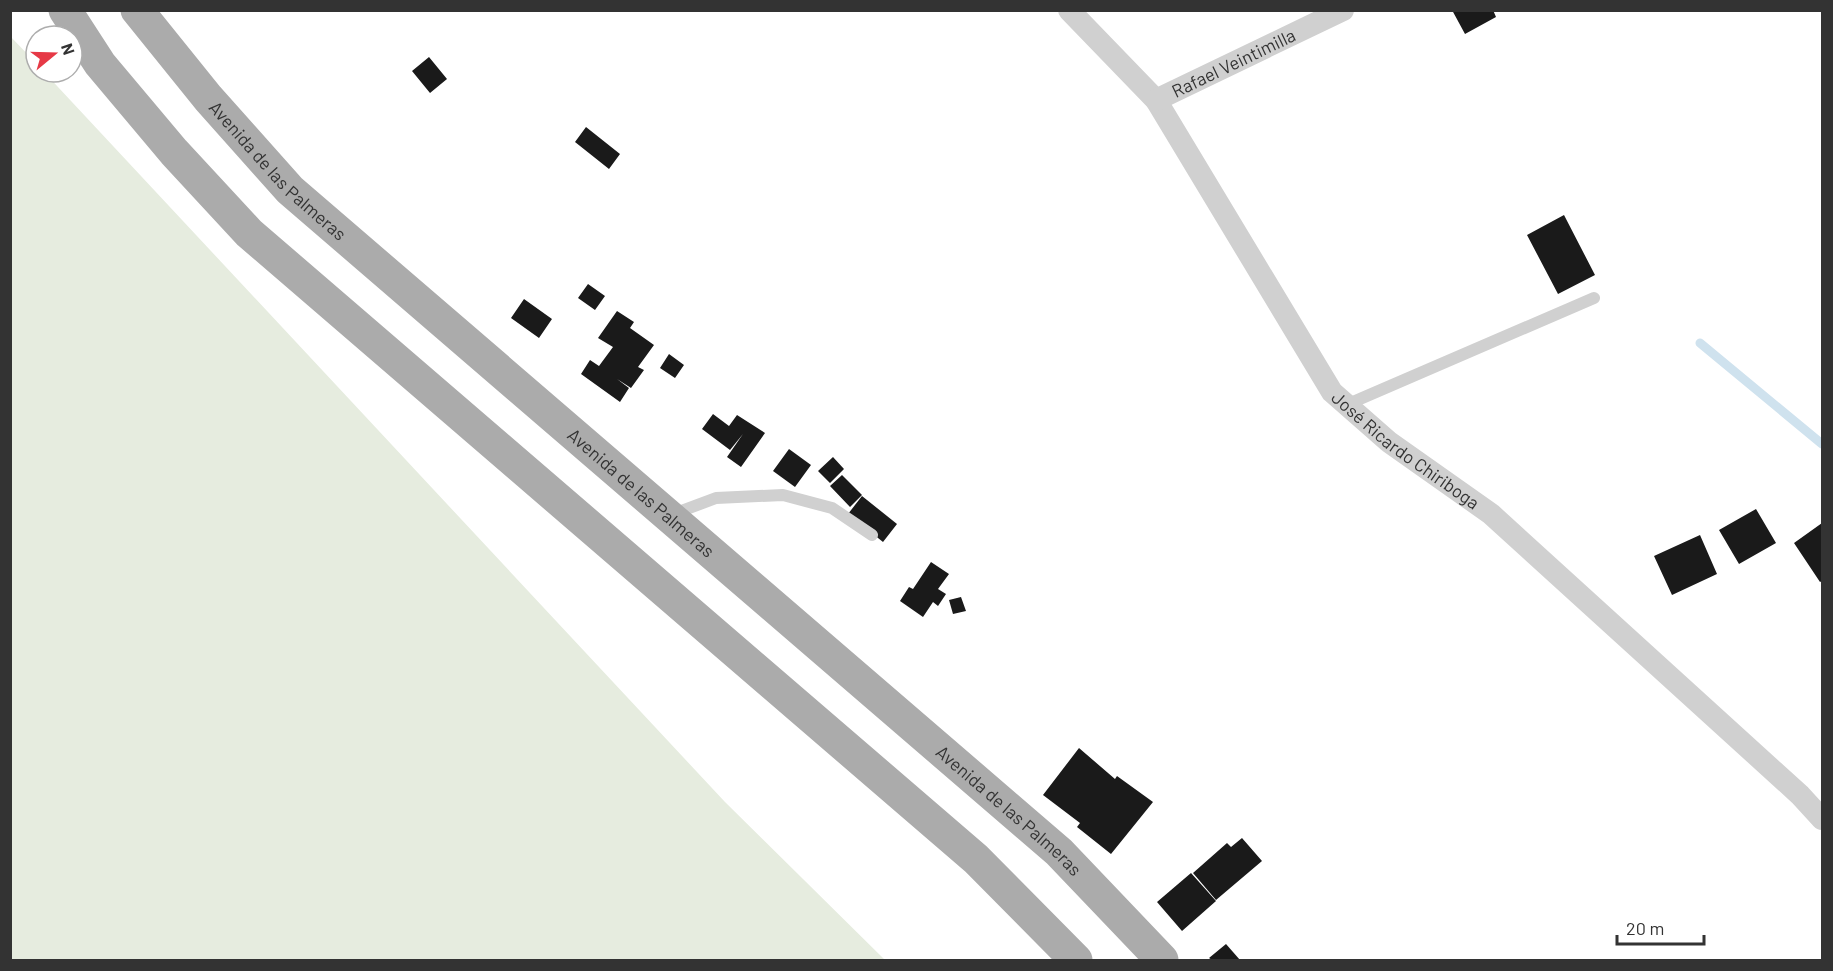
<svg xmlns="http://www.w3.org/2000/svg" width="1833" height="971" font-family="Barlow,sans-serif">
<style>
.green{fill:#e6ecdf}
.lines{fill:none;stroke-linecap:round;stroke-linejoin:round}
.stream{stroke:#cfe2ee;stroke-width:9}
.building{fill:#1a1a1a}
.service{stroke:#d0d0d0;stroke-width:12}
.minor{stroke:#d0d0d0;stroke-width:22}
.primary{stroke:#ababab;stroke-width:33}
.labels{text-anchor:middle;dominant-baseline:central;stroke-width:6;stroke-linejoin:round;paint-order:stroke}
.street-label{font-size:18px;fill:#333;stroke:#fff}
</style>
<rect width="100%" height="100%" fill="#fff"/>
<path class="green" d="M10,36L36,63V72H44L725,802L885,960H11Z"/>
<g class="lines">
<path class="stream" d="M1700,343L1822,444"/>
</g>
<path class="building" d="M1452,10H1493L1496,17L1465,34Z
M429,57L447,79L430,93L412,71Z
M586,127L620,154L609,169L575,142Z
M1564,215L1595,275L1558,294L1527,235Z
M588,284L605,296L595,310L578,298Z
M524,299L552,319L539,338L511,318Z
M617,311L634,322L630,328L654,345L638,367L644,370L631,388L617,379L629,388L620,402L581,374L590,360L599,366L613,347L598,338Z
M669,354L684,365L675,378L660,368Z
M713,414L729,426L737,415L765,433L741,467L727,457L743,434L730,450L702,429Z
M789,449L811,465L795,487L773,471Z
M833,457L844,469L830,483L818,471Z
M842,475L862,495L850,507L830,486Z
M862,496L897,524L883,542L848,514Z
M1756,509L1776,543L1739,564L1719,530Z
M1822,523V581L1820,582L1794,543Z
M1700,535L1717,574L1672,595L1654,556Z
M931,562L949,574L938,589L946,594L938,606L933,602L923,617L900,601L909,587L913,589Z
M961,597L966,611L953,614L949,600Z
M1079,748L1115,779L1117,776L1153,802L1111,854L1077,827L1080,823L1043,795Z
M1242,838L1262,861L1216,900L1193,873L1227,843L1231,847Z
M1191,873L1216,901L1182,931L1157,902Z
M1226,944L1240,960H1212L1209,958Z"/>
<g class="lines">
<path class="service" d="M1346,405L1594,298
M673,514L716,498L783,495L832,508L872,535"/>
<g class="minor">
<path id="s1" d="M1069,10L1156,100L1332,392L1389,442L1491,514L1800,795L1822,819"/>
<path id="s2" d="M1156,100L1343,10"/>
</g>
<g class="primary">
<path d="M65,10L100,64L174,152L249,233L976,859L1076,960"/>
<path id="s3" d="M137,10L208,98L290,190L1059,852L1162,960"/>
</g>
</g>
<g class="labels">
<g class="street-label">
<text stroke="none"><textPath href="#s2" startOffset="86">Rafael Veintimilla</textPath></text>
<text stroke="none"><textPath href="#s3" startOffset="214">Avenida de las Palmeras</textPath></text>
<text stroke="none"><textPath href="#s1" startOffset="560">José Ricardo Chiriboga</textPath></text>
<text stroke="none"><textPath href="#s3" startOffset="700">Avenida de las Palmeras</textPath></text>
<text stroke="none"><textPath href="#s3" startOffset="1186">Avenida de las Palmeras</textPath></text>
</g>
</g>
<rect width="1833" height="971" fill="none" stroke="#333333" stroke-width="24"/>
<g transform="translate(54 54) rotate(71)"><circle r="28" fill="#ffffff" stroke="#adadad" stroke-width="1.5"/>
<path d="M0-4.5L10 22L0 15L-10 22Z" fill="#e63946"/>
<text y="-9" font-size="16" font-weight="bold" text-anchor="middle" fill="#333333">N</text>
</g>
<path d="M1617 935v9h87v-9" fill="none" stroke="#333333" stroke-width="3"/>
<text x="1626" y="935" font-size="18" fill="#333333" stroke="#ffffff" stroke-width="4.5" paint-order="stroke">20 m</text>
</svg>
